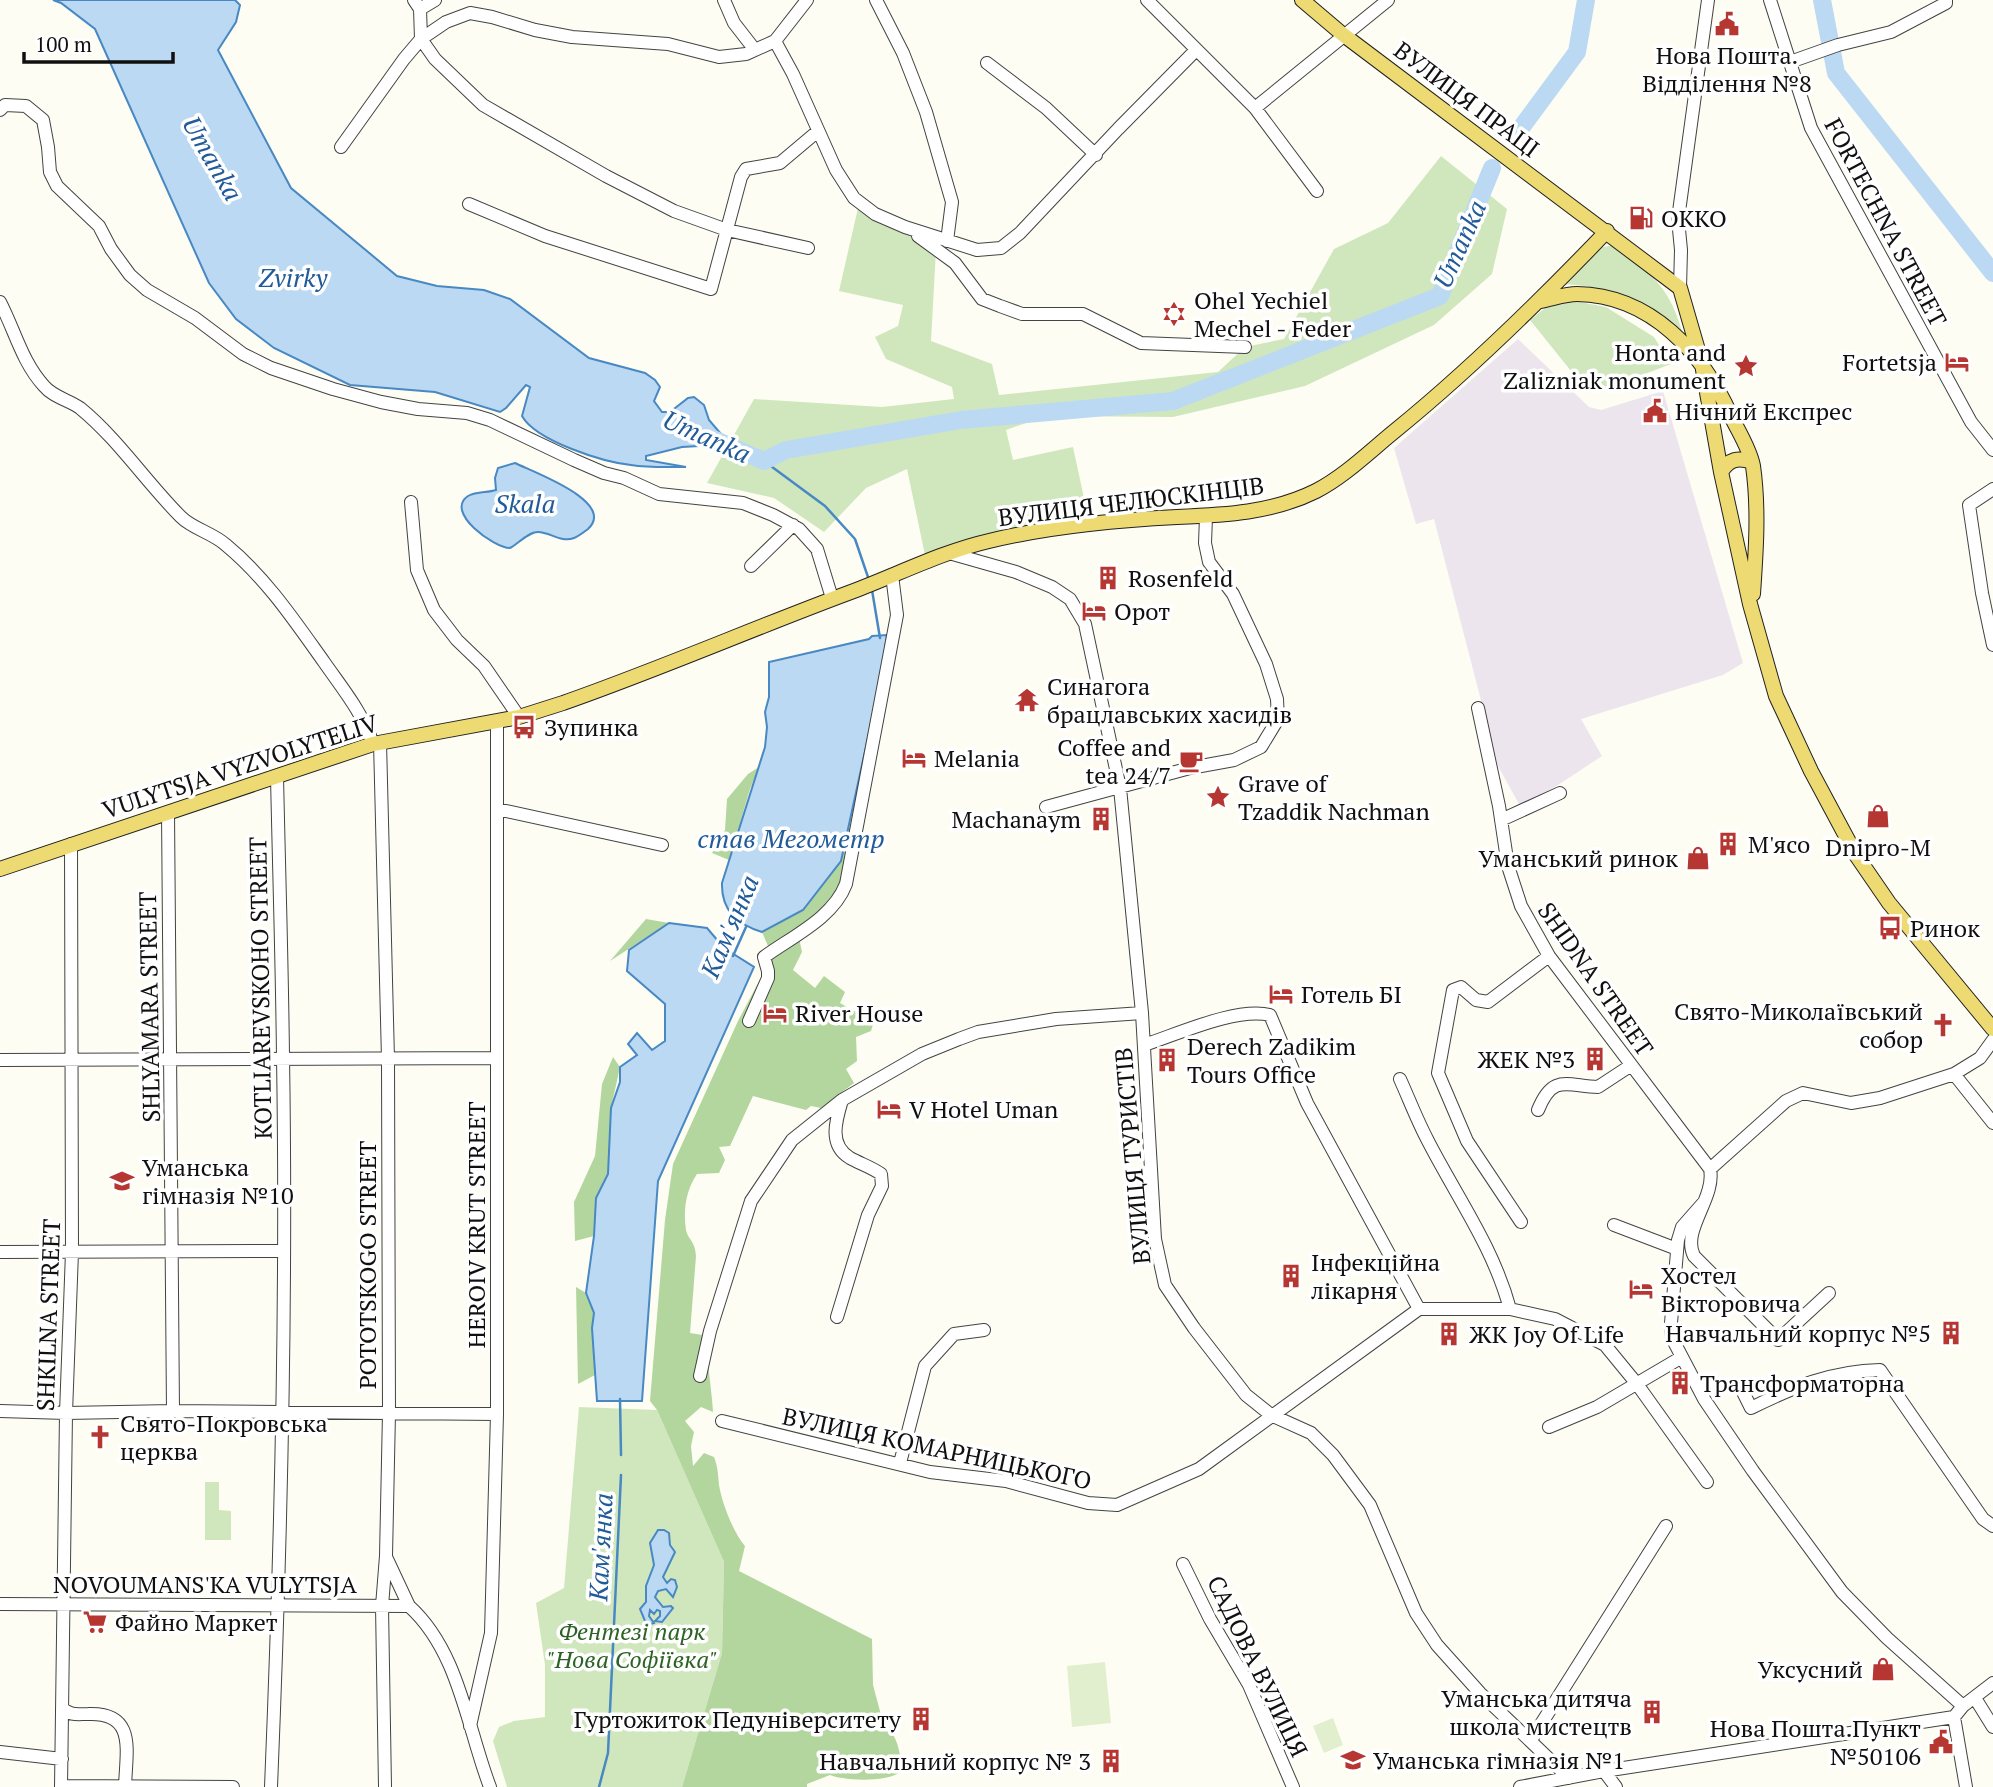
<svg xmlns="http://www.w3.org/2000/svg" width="1993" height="1787" font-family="'PT Serif',serif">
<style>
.industrial{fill:#ede5ed}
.green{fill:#d0e7be}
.forest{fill:#b3d69f}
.pitch{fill:#e1efcf}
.water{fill:#bbd9f2;stroke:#4888c3;stroke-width:2}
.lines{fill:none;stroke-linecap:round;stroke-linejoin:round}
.stream{stroke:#4888c3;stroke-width:2.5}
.river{stroke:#bbd9f2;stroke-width:18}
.minor-casing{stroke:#434343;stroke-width:14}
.major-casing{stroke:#212121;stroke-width:16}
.minor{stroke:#fff;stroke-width:12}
.major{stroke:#eeda73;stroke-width:14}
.labels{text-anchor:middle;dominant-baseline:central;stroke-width:7;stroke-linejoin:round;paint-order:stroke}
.poi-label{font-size:24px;fill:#101010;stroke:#fff;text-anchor:start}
.street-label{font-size:24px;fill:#101010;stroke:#fff}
.park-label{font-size:24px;font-style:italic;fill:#2c6324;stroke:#fff}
.water-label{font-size:26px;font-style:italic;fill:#215b99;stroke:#fff}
</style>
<rect width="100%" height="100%" fill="#fefdf3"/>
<path class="industrial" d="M1518,339L1589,407L1601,410L1663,391L1743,663L1723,675L1581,719L1602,756L1558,785L1520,806L1498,766L1434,519L1416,524L1394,448Z"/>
<path class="green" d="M1441,156L1507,209L1492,274L1434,325L1305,386L1173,417L1046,416L1006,430L1013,460L1073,447L1089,521L925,555L907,469L866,488L824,532L774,498L707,483L754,399L882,407L954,399L952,387L886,359L875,337L898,326L903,305L839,291L858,208L936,250L931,341L992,364L999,395L1218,372L1245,347L1284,339L1334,249L1388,223Z
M1615,245C1651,275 1668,284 1682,331C1646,303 1607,285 1561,284L1598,248Z
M1574,301L1606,307L1654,337L1671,364L1611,387L1595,389L1571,371L1530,320L1545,308Z
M579,1407L657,1410L724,1562L722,1653L682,1787H507L493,1741L499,1727L514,1721L545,1717V1665L536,1603L564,1588Z
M205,1482H219V1510L231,1511V1540H205Z"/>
<path class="forest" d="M759,767L750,789L729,860L712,853L725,830L727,799L748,774Z
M855,803L846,884L798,933L802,952L793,970L815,988L824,976L845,992L840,1003L856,1012L869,1008L876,1015L871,1031L856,1037L857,1061L846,1069L854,1083L821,1108L811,1106L806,1110L753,1096L730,1146L719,1147L725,1160L719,1173L697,1174C686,1190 683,1210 686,1230C688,1240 695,1240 696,1256L690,1333L709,1336C705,1356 712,1389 713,1412L701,1407L685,1421L694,1432L691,1446L693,1466L704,1453L714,1457C718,1467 718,1475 719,1485C722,1503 733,1532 745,1546L739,1571L872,1639L873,1685L884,1726C899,1735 899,1753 903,1770C890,1783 845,1781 830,1775L807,1784V1787H682L722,1653L724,1562L657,1410L650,1401L665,1220L673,1164L738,1021L767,966L768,946L762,932L803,910L841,862Z
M646,919L669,923L610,961Z
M613,1057L620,1067L611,1108L608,1175L596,1198L594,1236L575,1241L574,1202L595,1156L602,1084Z
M576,1287L586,1293L594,1313L592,1328L595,1375L578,1384Z"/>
<path class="pitch" d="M1105,1662L1111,1723L1072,1727L1067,1666Z
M1333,1718L1343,1745L1324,1753L1313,1726Z"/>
<path class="water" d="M53,0H235L240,5L236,22L218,50L291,188L397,276L437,286L484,290L510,299L589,358L645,373L655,380L660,387L654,401L662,412H670L688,398L694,397L704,405L709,420L721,434L716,445L682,447L646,456V460L686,467C668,467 649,468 631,465C603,462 536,441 522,416L530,387L526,385L506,408L500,412L435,392L350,385L274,348L236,319L209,283L95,29L61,3Z
M515,463C533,472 617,502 588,529C584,532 579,536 574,538C561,543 550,532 538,532C528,532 518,544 510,548C494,548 444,512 468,496C477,491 487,493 496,490L495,478L498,468Z
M887,635L881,678L841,861L803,910L762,932C738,925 721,910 722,883L765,747L767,727L765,712L769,697V662L869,639L872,636Z
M669,923L707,928L724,948L754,967L658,1181L642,1401H597L592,1328L594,1313L586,1293L594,1236L596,1198L608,1174L611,1108L620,1082V1067L637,1055L628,1044L637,1033L652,1050L665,1041V1004L627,971L629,950Z
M658,1530H664L669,1533L670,1545L675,1552L663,1577L667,1583L671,1579L675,1580L677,1587L673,1597L666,1589L658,1591L655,1597L663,1607L671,1606L673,1608L662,1622L655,1621L660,1616V1611L657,1610L654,1614L650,1610L649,1616L654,1623L651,1624L645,1621L640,1609L646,1602V1586L654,1565L650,1543Z"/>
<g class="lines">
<path class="stream" d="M764,461L825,506L855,539L869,580
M872,590L880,638
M733,956L746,927
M620,1399L621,1455
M599,1787L608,1753L621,1475"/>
<path class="river" d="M1822,0L1836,73L1993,273
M1515,136L1577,52L1586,0
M697,432L764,461L786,450L961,420L1173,401L1440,296L1492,168"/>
<g class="minor-casing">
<path id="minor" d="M414,0L420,9L421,39L435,59L483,105L606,176L674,211L727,230L808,248
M724,0L734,23L755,50
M876,0L903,53L926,112L952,202L947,241
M1147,0L1255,108L1317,191
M1770,0L1811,128L1971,422L1993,450
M420,9L435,0
M775,41L793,74L836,170L854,198L875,214L905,227L977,250L1001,248L1020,233L1118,129L1196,50
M1790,62L1838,45L1891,32L1946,3V0
M987,63L1046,108L1096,155
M1255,108L1388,0
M0,110L5,105L26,106L43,120L48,147L50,172L57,186L99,226L111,249L130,275L147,290L195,318L243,354L271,368L333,389L381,402L418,409L467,413L490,420L574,460L604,473L624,478L659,494L743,503L773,515L799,529L817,549L832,598
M341,147L404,59L421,39L446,22L470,13L492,17L535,30L572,37L668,44L719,57L746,54L775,41L807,0
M469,204L545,236L711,289L741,177L746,169L780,163L818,131
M918,236L955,263L982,299L1000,306L1022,314H1083L1141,343L1245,347
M1680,288L1681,250L1678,219L1708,0
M0,302C15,331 22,362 44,386C53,397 69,400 80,408C118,439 146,482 181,517C193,529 213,533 226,545C266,578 294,620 324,662C342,688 363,713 373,744
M1993,489L1969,505L1982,593L1993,645
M411,502L417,570L434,610L457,640L484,666L519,717
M949,553L1016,572L1052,587L1070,599L1085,624L1120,788L1142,1013L1155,1239L1165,1285L1194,1328L1246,1395L1271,1415L1311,1433L1333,1455L1370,1505L1416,1613L1437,1645L1480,1693L1569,1778
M751,566L793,525
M1478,708L1499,806L1508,866L1521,906L1549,956L1710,1169
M380,742L388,1059L389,1413L386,1556L382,1606L385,1787
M1046,807L1190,768L1234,760L1261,747L1278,719L1277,699L1266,664L1233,594L1209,562L1205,543L1206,517
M497,809L662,845
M168,812L173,1411
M1501,820L1560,793
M749,1021L768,978V971L764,957C793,936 833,918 846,884L897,615L892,575
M1144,1045C1178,1034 1236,1007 1270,1015L1307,1103L1419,1309
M0,1060L496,1058
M1954,1074L1993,1123
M1400,1079C1409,1099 1417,1120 1427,1139C1456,1196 1493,1246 1510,1309
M1538,1110C1553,1073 1567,1086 1598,1087L1630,1066
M1704,1202L1682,1227L1678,1240L1671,1323L1672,1338L1704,1399L1753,1471L1842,1592L1887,1638L1963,1706
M1521,1222L1467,1141L1438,1073L1453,990L1461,987L1476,1000L1488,1002L1549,956
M1614,1225L1677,1249
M0,1252L283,1251
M1829,1293L1778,1340L1694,1256C1681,1230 1716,1198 1710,1169L1786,1101L1803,1093L1851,1103L1880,1098L1954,1074L1980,1058L1993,1040
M1419,1309H1510L1555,1319L1605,1345L1637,1384L1707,1482
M837,1317L868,1215L882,1186L881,1174C871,1167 861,1164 850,1158C828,1145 836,1120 842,1100
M700,1376L710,1331L751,1201L792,1140L842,1100L922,1054L959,1039L978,1032L1056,1019L1142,1013
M1740,1386L1751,1408C1793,1387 1832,1371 1880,1370L1983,1519L1993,1526
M0,1411L66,1413L173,1411L497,1414
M722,1421L930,1472L1006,1481L1088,1503L1117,1505L1199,1469L1419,1309
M1549,1427L1597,1407L1682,1357
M900,1463L925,1366L954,1334L984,1330
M387,1559L409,1606
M1183,1564L1210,1619L1249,1685L1293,1787
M0,1604L409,1606C459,1651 467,1727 490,1787
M1975,1698L1993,1727
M62,1708C71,1716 77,1714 88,1714C137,1712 126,1751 125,1787
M1954,1717L1966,1787
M470,1726L491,1633L497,1414V722
M1531,1740L1666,1526
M0,1752L62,1759
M1604,1771L1616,1787
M61,1786L233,1787
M61,1787L66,1413L72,1252L71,844
M271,1787C281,1544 287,1300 283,1057C282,963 279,870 277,776
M1520,1787L1604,1771L1954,1717L1963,1706L1993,1683"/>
</g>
<g class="major-casing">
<path id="major" d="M1302,0L1341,33L1680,288L1702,364L1721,472L1750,604L1776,696L1811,771L1856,855L1889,903L1993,1029
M1540,301C1552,299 1565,294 1577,294C1651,295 1703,353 1731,416C1738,431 1750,449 1753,466C1759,508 1756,551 1753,594
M1721,472C1729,459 1738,457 1752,462
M0,869L373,744L519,717L563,703C660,669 754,628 851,592C897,575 941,552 989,541C1046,527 1119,520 1177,517C1225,515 1272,513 1316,491C1345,476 1370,451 1396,430C1471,369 1540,301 1607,231"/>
</g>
<use href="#minor" class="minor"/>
<use href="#major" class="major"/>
</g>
<defs>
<g id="civic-bare" transform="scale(1.89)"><path d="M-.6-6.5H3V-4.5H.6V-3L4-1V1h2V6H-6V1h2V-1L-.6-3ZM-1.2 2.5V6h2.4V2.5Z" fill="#b63631" stroke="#fff" stroke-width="2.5" paint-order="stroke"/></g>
<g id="fuel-bare" transform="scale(1.89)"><path d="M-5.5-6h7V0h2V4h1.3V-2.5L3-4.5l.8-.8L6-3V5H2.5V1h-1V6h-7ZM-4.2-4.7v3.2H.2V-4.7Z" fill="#b63631" stroke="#fff" stroke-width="2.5" paint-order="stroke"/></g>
<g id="synagogue-bare" transform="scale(1.89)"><path d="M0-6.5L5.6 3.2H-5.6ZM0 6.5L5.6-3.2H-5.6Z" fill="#b63631" stroke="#fff" stroke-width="2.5" paint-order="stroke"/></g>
<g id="hotel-bare" transform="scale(1.89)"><path d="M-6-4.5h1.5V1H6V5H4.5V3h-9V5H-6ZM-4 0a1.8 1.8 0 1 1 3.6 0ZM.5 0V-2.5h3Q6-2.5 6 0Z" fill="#b63631" stroke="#fff" stroke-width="2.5" paint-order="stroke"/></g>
<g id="sight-bare" transform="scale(1.89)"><path d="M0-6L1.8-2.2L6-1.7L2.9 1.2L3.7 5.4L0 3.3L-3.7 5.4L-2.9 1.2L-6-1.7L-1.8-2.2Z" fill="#b63631" stroke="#fff" stroke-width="2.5" paint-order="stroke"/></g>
<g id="building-bare" transform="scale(1.89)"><path d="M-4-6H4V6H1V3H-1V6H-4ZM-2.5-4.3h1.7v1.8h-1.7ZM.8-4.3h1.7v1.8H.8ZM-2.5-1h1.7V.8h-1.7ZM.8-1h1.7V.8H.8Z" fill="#b63631" stroke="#fff" stroke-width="2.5" paint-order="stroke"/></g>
<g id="temple-bare" transform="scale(1.89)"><path d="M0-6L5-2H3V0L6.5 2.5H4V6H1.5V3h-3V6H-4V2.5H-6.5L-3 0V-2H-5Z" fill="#b63631" stroke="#fff" stroke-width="2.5" paint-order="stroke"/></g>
<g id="bus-bare" transform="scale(1.89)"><path d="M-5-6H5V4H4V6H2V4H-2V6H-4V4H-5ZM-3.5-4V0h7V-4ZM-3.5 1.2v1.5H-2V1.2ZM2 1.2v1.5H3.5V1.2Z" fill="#b63631" stroke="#fff" stroke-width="2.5" paint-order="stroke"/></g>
<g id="cafe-bare" transform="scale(1.89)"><path d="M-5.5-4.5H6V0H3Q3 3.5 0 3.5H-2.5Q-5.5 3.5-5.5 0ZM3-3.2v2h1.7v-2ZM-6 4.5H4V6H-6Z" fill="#b63631" stroke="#fff" stroke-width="2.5" paint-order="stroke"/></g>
<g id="shop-bare" transform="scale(1.89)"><path d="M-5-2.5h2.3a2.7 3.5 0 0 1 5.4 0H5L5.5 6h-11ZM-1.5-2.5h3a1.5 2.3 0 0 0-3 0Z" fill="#b63631" stroke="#fff" stroke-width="2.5" paint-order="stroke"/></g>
<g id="church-bare" transform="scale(1.89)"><path d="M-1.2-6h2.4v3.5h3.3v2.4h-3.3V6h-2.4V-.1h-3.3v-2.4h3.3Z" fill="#b63631" stroke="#fff" stroke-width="2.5" paint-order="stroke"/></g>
<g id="school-bare" transform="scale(1.89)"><path d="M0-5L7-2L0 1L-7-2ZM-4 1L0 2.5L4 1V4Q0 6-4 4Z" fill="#b63631" stroke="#fff" stroke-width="2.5" paint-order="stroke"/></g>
<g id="supermarket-bare" transform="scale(1.89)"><path d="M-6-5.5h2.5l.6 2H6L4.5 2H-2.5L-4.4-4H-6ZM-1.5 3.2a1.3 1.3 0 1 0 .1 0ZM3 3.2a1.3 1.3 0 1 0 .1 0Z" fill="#b63631" stroke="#fff" stroke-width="2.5" paint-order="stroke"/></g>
</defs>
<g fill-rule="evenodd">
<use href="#civic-bare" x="1727" y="24"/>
<use href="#fuel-bare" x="1641" y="218"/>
<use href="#synagogue-bare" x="1174" y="314"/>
<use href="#hotel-bare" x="1957" y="362"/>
<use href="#sight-bare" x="1746" y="366"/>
<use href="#civic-bare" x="1655" y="411"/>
<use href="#building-bare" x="1108" y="578"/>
<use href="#hotel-bare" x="1094" y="611"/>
<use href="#temple-bare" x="1027" y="700"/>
<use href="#bus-bare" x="524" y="727"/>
<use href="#hotel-bare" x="914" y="758"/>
<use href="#cafe-bare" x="1191" y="761"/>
<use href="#sight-bare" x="1218" y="797"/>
<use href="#shop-bare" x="1878" y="816"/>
<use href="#building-bare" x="1101" y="819"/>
<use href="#building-bare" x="1728" y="844"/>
<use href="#shop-bare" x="1698" y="858"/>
<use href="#bus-bare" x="1890" y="928"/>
<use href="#hotel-bare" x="1281" y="994"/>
<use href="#hotel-bare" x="775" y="1013"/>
<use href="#church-bare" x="1943" y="1025"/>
<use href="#building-bare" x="1595" y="1059"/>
<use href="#building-bare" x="1167" y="1060"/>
<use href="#hotel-bare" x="889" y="1109"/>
<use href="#school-bare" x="122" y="1181"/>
<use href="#building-bare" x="1291" y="1276"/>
<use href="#hotel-bare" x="1641" y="1289"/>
<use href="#building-bare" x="1951" y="1333"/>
<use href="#building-bare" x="1449" y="1334"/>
<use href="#building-bare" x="1680" y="1383"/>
<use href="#church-bare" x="100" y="1437"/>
<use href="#supermarket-bare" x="95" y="1622"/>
<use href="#shop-bare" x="1883" y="1669"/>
<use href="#building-bare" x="1652" y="1712"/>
<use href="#building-bare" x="921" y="1719"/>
<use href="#civic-bare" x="1941" y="1742"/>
<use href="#school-bare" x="1353" y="1760"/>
<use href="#building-bare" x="1111" y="1761"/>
</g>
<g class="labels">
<g class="poi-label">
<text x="1727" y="55" text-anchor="middle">Нова Пошта.<tspan x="1727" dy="28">Відділення №8</tspan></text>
<text x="1661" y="218">OKKO</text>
<text x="1194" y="300">Ohel Yechiel<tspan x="1194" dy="28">Mechel - Feder</tspan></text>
<text x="1726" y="352" text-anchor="end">Honta and<tspan x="1726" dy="28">Zalizniak monument</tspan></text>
<text x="1937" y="362" text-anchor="end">Fortetsja</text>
<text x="1675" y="411">Нічний Експрес</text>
<text x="1128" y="578">Rosenfeld</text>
<text x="1114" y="611">Орот</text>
<text x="1047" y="686">Синагога<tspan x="1047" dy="28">брацлавських хасидів</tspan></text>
<text x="544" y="727">Зупинка</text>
<text x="1171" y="747" text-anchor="end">Coffee and<tspan x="1171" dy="28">tea 24/7</tspan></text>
<text x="934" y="758">Melania</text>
<text x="1238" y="783">Grave of<tspan x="1238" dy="28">Tzaddik Nachman</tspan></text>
<text x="1081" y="819" text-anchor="end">Machanaym</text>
<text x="1748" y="844">М'ясо</text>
<text x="1878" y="847" text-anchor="middle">Dnipro-M</text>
<text x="1678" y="858" text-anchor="end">Уманський ринок</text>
<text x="1910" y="928">Ринок</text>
<text x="1301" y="994">Готель БІ</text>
<text x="1923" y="1011" text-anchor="end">Свято-Миколаївський<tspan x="1923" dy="28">собор</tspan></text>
<text x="795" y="1013">River House</text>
<text x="1187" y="1046">Derech Zadikim<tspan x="1187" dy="28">Tours Office</tspan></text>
<text x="1575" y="1059" text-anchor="end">ЖЕК №3</text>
<text x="909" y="1109">V Hotel Uman</text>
<text x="142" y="1167">Уманська<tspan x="142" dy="28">гімназія №10</tspan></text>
<text x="1311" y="1262">Інфекційна<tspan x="1311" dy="28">лікарня</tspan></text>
<text x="1661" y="1275">Хостел<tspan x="1661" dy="28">Вікторовича</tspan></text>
<text x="1931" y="1333" text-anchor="end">Навчальний корпус №5</text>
<text x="1469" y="1334">ЖК Joy Of Life</text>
<text x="1700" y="1383">Трансформаторна</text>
<text x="120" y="1423">Свято-Покровська<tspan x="120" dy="28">церква</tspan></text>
<text x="115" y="1622">Файно Маркет</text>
<text x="1863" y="1669" text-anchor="end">Уксусний</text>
<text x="1632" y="1698" text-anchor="end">Уманська дитяча<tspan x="1632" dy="28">школа мистецтв</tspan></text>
<text x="901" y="1719" text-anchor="end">Гуртожиток Педуніверситету</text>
<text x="1921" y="1728" text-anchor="end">Нова Пошта.Пункт<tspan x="1921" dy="28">№50106</tspan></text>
<text x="1373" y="1760">Уманська гімназія №1</text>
<text x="1091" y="1761" text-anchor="end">Навчальний корпус № 3</text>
</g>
<g class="street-label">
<text transform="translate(1467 99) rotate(37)">ВУЛИЦЯ ПРАЦІ</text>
<text transform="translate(1886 222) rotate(62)">FORTECHNA STREET</text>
<text transform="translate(1131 501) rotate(-7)">ВУЛИЦЯ ЧЕЛЮСКІНЦІВ</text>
<text transform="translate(240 766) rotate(-18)">VULYTSJA VYZVOLYTELIV</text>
<text transform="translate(1596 979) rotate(55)">SHIDNA STREET</text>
<text transform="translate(260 988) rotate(-91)">KOTLIAREVSKOHO STREET</text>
<text transform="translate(149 1007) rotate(-91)">SHLYAMARA STREET</text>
<text transform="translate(1132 1156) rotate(-95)">ВУЛИЦЯ ТУРИСТІВ</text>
<text transform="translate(476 1225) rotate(-90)">HEROIV KRUT STREET</text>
<text transform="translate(367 1265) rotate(-90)">POTOTSKOGO STREET</text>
<text transform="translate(48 1315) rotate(-88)">SHKILNA STREET</text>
<text transform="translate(937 1448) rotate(12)">ВУЛИЦЯ КОМАРНИЦЬКОГО</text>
<text x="205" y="1584">NOVOUMANS'KA VULYTSJA</text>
<text transform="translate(1258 1666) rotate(64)">САДОВА ВУЛИЦЯ</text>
</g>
<g class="park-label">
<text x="632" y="1631">Фентезі парк<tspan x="632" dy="28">"Нова Софіївка"</tspan></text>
</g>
<g class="water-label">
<text transform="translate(213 158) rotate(60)">Umanka</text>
<text transform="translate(1459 244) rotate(-66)">Umanka</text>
<text x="293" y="277">Zvirky</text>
<text transform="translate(707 436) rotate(24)">Umanka</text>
<text x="525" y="503">Skala</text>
<text x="791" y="838">став Мегометр</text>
<text transform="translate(729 926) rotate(-67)">Кам'янка</text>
<text transform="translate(600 1547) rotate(-87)">Кам'янка</text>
</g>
</g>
<path d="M24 52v10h149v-10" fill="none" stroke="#101010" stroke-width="3.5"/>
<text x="35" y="52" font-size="21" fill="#101010" stroke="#ffffff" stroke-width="5" paint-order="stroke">100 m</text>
</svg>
